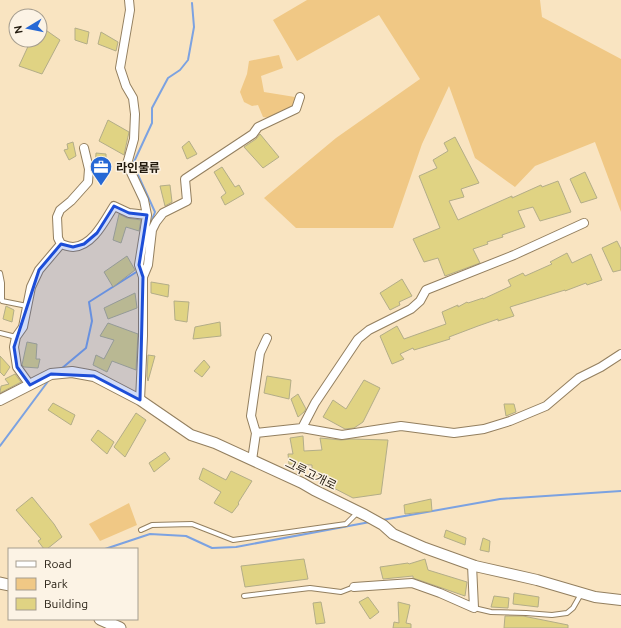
<svg xmlns="http://www.w3.org/2000/svg" width="621" height="628" font-family="Ubuntu,'Noto Sans KR',sans-serif">
<style>
.green{fill:#f0c885}
.lines{fill:none;stroke-linecap:round;stroke-linejoin:round}
.stream{stroke:#7ca2e1;stroke-width:2}
.building{fill:#e0d383;stroke:#b3ad88}
.service-casing{stroke:#937f5f;stroke-width:6}
.minor-casing{stroke:#937f5f;stroke-width:10}
.tertiary-casing{stroke:#937f5f;stroke-width:12}
.secondary-casing{stroke:#937f5f;stroke-width:13}
.service{stroke:#fff;stroke-width:4}
.minor{stroke:#fff;stroke-width:8}
.tertiary{stroke:#fff;stroke-width:10}
.secondary{stroke:#fff;stroke-width:11}
.marked{fill:#1d4ed8;fill-opacity:0.2;stroke:#1d4ed8;stroke-width:3;stroke-linejoin:round}
.labels{text-anchor:middle;dominant-baseline:central;stroke-width:3;stroke-linejoin:round;paint-order:stroke}
.poi-label{font-size:12px;font-weight:bold;fill:#231b0f;stroke:#fcf3e5;text-anchor:start}
.street-label{font-size:12px;fill:#231b0f;stroke:#fcf3e5}
</style>
<rect width="100%" height="100%" fill="#f9e4c1"/>
<path class="green" d="M307,0H540L542,17L621,59V212L595,142L535,166L515,187L475,158L449,86L422,144L393,228H296L264,198L336,138L420,79L379,15L297,61L273,20Z
M279,55L283,68L261,76L264,92L295,97L293,108L270,118L263,117L258,105L252,106L244,102L240,92L247,74L249,61Z
M129,503L137,525L100,541L89,524Z"/>
<g class="lines">
<path class="stream" d="M149,227L155,212L133,164L152,123V108L168,78L180,70L188,60L194,27L192,3
M61,369L86,348L92,321L89,302L138,271
M0,446L49,380
M382,520L500,499L621,491
M105,549L150,534L186,536L212,548L236,547L370,522"/>
</g>
<path class="building" d="M40,26L60,40L42,74L19,66L31,40H40Z
M75,28L89,32L87,44L75,40Z
M101,32L118,42L116,51L98,44Z
M108,120L129,132L124,155L99,141Z
M260,134L279,157L263,168L244,147L256,139Z
M455,137L479,183L461,189L464,197L449,201L458,220L512,196V198L541,185L542,187L558,181L571,212L540,221L533,207L518,211L525,227L502,235L503,237L487,242L488,244L473,249L480,263L445,276L438,258L424,262L413,239L440,228L419,176L437,168L433,160L448,151L444,143Z
M189,141L197,154L187,159L182,147Z
M73,142L76,156L69,160L64,150L68,149L67,144Z
M96,153L106,154V172H95Z
M222,167L235,187L239,185L244,194L225,205L221,197L226,193L214,172Z
M585,172L597,198L581,203L570,179Z
M170,185L172,202L165,206L160,186Z
M119,214L127,218L141,220L139,231L126,227L121,243L113,240Z
M617,241L621,249V270L613,272L602,248Z
M567,253L572,263L591,254L602,280L587,285L586,283L565,291V290L510,307L514,316L498,321V319L478,326L449,337L450,339L414,350L413,348L400,354L404,359L392,364L380,336L397,326L404,339L446,324L442,312L458,305V307L467,302L468,303L483,298V299L511,286L508,280L523,273L525,276L552,264L550,262Z
M127,256L135,270L113,287L104,272Z
M402,279L412,296L399,302L400,305L390,310L380,293Z
M151,282L169,285L168,297L151,293Z
M135,293L137,308L108,319L104,308Z
M174,301L189,302L187,322L175,320Z
M6,306L14,310L12,322L3,319Z
M220,322L221,336L193,339L195,327Z
M108,323L138,334L136,370L112,361L107,372L93,365L96,355L104,359L114,340L100,336Z
M27,342L37,344L36,359H40L38,368L24,367L22,365Z
M148,355L155,356L148,381L147,376Z
M0,356L10,367L4,376L0,372Z
M204,360L210,367L202,377L194,371Z
M15,374L21,382L0,393L1,386L9,384L5,379Z
M267,376L291,380L289,399L264,393Z
M364,380L380,388L363,422L354,428L345,429L323,417L333,400L346,409Z
M298,394L306,409L304,412L298,417L291,399Z
M53,403L75,415L71,425L48,410Z
M504,404H514L516,412L506,416Z
M136,413L146,420L125,457L114,447Z
M98,430L114,442L107,454L91,440Z
M303,436L304,451L322,450L320,438L341,440L352,439L388,440L381,494L353,498L326,484L327,478L312,474V465L289,464L288,454H293L290,438Z
M165,452L170,459L154,472L149,463Z
M203,468L226,480L231,471L252,481L238,503L239,504L232,513L214,503L221,492L199,479Z
M32,497L54,524L62,537L47,549H44L38,541L41,539L16,510Z
M431,499L432,511L405,514L404,505Z
M446,530L466,538L465,545L444,537Z
M483,538L490,541L489,552L480,550Z
M304,559L308,579L245,587L241,566Z
M425,559L428,570L467,582L465,596L413,578V576L383,579L380,567L408,563L409,564Z
M514,593L539,597L538,607L513,604Z
M494,596L509,598L508,608L491,607Z
M368,597L379,612L370,619L359,602Z
M321,602L325,623L316,624L313,603Z
M398,602L410,605L406,623L411,624V628H393L394,622L399,623Z
M505,616H523L568,625V628H504Z"/>
<g class="lines">
<g class="service-casing">
<path id="service" d="M0,273L2,283V301L27,306
M0,333L16,337
M141,530L152,525L192,524L233,540L346,524L358,512
M244,596L310,588L341,592L354,587
M474,608L491,612L526,613L552,615L567,613L573,608L581,594"/>
</g>
<g class="minor-casing">
<path id="minor" d="M129,0L130,10L120,68L126,86L133,98L135,114L134,139L127,164L144,200L147,215L139,265L143,277V336L140,400
M61,244L58,238L57,217L60,210L71,201L88,182L89,169L84,148
M61,244C64,245 69,247 73,247C93,246 105,220 114,206L129,213L147,215
M143,277L148,265L152,230L156,222L163,213L187,201L185,179L253,134L258,127L296,109L300,97
M30,385L17,367L14,347L16,337L23,327L31,287L39,270L61,244
M302,428L315,403L358,339L369,330L411,309L420,301L426,290L514,255L584,223
M256,433L302,428L342,435L401,426L454,433L484,429L510,421L546,406L579,378L601,367L621,354
M252,460L256,433L251,416L260,353L267,338
M354,587L412,583L440,593L474,608L472,565"/>
</g>
<g class="tertiary-casing">
<path id="tertiary" d="M0,400L51,374L72,372L94,376L140,400L191,435L215,443L302,483L314,490L365,515L383,525L393,534L425,548L475,566L537,580L595,597L621,600"/>
</g>
<g class="secondary-casing">
<path id="secondary" d="M0,583L9,585
M100,619L120,628"/>
</g>
<use href="#service" class="service"/>
<use href="#minor" class="minor"/>
<use href="#tertiary" class="tertiary"/>
<use href="#secondary" class="secondary"/>
</g>
<path class="marked" d="M114,206L129,213L147,215L139,265L143,277L140,400L94,376L51,374L30,385L17,367L14,347L39,270L61,244L73,247L84,244L97,233Z"/>
<defs>
<g id="office-pin" transform="scale(1.15)"><path d="M0 17L-7.5 6A9.5 9.5 0 1 1 7.5 6Z" fill="#2668d5" stroke="#fcf3e5"/><path d="M-6-3h4V-5.5h4V-3h4V5H-6ZM-1-4.5V-3h2v-1.5ZM-6 0V1H6V0Z" fill="#fff"/></g>
</defs>
<g fill-rule="evenodd">
<use href="#office-pin" x="101" y="167"/>
</g>
<g class="labels">
<g class="poi-label">
<text x="116" y="167">라인물류</text>
</g>
<g class="street-label">
<text transform="translate(311 474) rotate(26)">그루고개로</text>
</g>
</g>
<rect x="8" y="548" width="130" height="72" fill="#fcf3e5" stroke="#a59d8f"/>
<rect x="16" y="561" width="20" height="6" fill="#ffffff" stroke="#a59d8f"/>
<text x="44" y="568" font-size="12" fill="#231b0f">Road</text>
<rect x="16" y="578" width="20" height="12" fill="#f0c885" stroke="#a59d8f"/>
<text x="44" y="588" font-size="12" fill="#231b0f">Park</text>
<rect x="16" y="598" width="20" height="12" fill="#e0d383" stroke="#a59d8f"/>
<text x="44" y="608" font-size="12" fill="#231b0f">Building</text>
<g transform="translate(28 28) rotate(260)"><circle r="19" fill="#fcf3e5" stroke="#a59d8f"/>
<path d="M0-3L7 15L0 10L-7 15Z" fill="#2668d5"/>
<text y="-6" font-size="11" font-weight="bold" text-anchor="middle" fill="#231b0f">N</text>
</g>
</svg>
